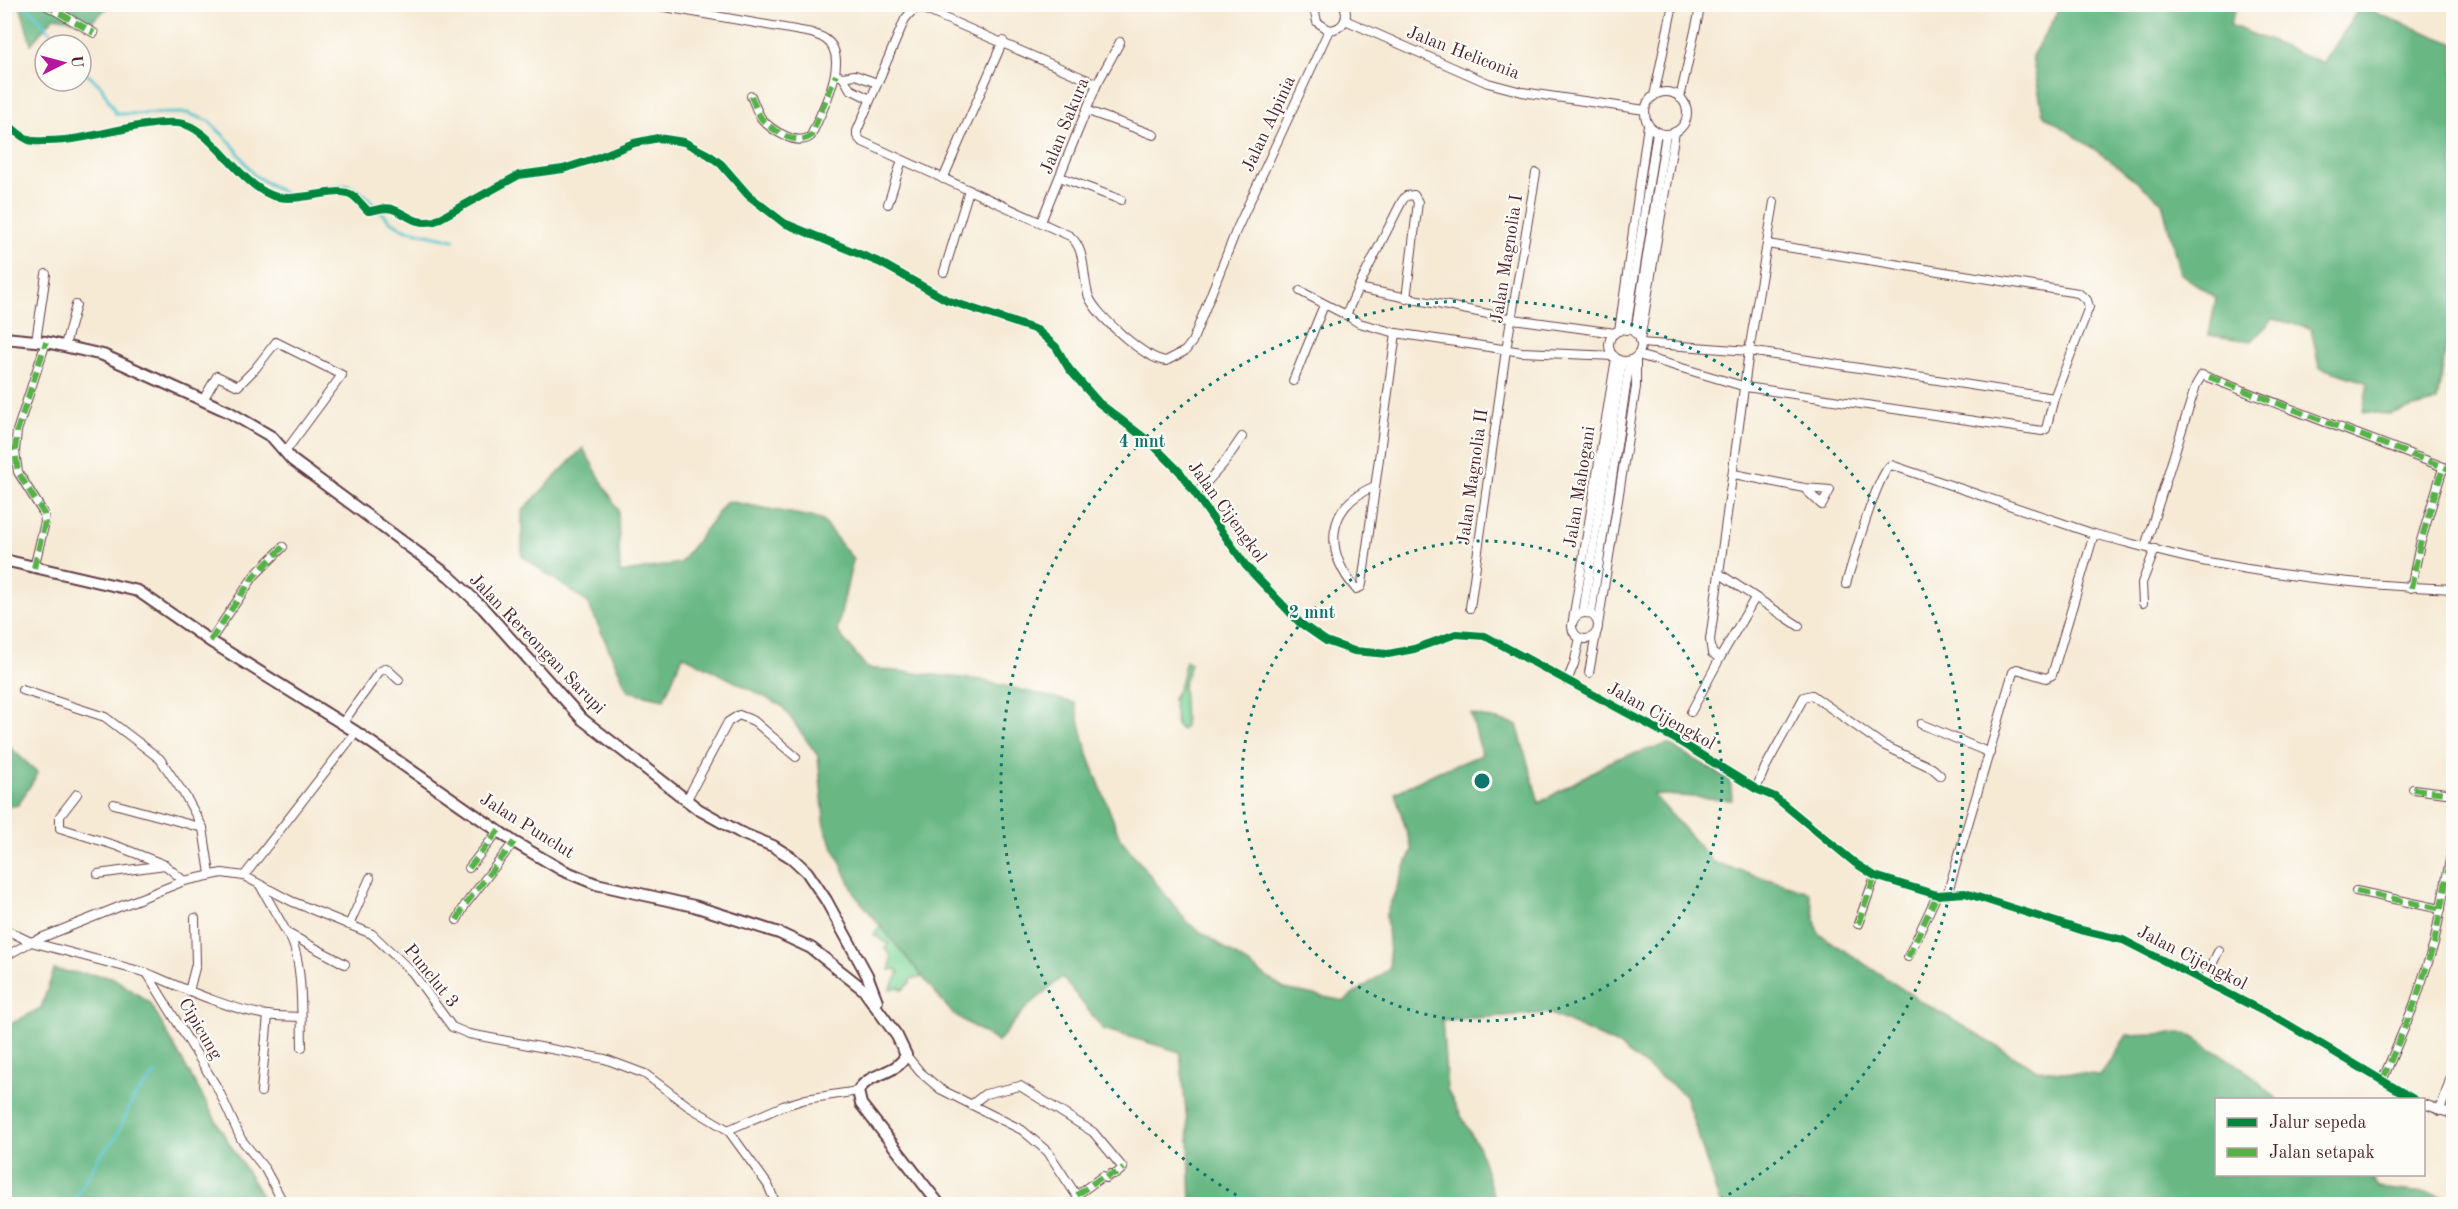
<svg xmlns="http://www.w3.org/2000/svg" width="2458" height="1209" viewBox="0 0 2458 1209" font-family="'Old Standard TT',serif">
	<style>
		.green { fill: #82d89c; stroke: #667c64; stroke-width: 1.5 }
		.forest { fill: #69b884; stroke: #5a6c58; stroke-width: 1.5 }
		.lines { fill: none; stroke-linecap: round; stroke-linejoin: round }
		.stream { stroke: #59c6d0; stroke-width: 3 }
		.street-casing { stroke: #643d44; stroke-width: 10 }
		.secondary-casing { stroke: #643d44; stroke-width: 14 }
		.street { stroke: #fff; stroke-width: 8 }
		.secondary { stroke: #fff; stroke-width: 10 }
		.quiet { stroke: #57b146; stroke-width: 6; stroke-dasharray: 12 6; stroke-linecap: butt }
		.cycleway-casing { stroke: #fdfcf7; stroke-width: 11 }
		.cycleway { stroke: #00873e; stroke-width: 8 }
		.ring { fill: none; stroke: #0f766e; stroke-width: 3; stroke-dasharray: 3 6 }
		.labels { text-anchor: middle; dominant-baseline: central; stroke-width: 4.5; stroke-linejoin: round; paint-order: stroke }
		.street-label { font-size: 18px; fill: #4a1f2b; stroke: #fdfcf7 }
		.centre { fill: #0f766e; stroke: #fdfcf7; stroke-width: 3 }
		.ring-label { font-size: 18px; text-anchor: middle; font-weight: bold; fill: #0f766e; stroke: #fdfcf7; stroke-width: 4.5; stroke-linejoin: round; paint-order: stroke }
	</style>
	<rect width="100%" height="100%" fill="#fdfcf7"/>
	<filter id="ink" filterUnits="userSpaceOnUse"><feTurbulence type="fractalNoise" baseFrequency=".0167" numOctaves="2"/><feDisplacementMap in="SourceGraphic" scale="12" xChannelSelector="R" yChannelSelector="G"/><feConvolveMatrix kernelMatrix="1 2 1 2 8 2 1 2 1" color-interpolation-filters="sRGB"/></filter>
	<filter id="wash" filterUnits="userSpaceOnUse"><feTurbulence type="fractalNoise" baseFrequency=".008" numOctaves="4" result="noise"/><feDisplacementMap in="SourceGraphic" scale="24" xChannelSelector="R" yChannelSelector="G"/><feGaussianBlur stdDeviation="1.35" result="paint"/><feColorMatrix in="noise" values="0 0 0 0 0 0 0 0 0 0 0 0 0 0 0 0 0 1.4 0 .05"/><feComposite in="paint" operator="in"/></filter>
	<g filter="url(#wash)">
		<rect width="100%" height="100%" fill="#f6ead5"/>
		<g class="green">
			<polygon points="1186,661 1191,663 1183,686 1185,726 1182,730 1177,726 1173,698 1179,689"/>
			<polygon points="886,926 923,977 910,979 910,983 902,990 899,987 890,989 899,973 896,969 890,970 891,956 885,948 889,944 874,935 877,929"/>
		</g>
		<g class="forest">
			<polygon points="2059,4 2237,5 2230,25 2324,63 2360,7 2453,43 2454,325 2449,332 2437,401 2389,414 2363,412 2368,383 2319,367 2311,328 2273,319 2252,341 2209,335 2216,298 2180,273 2162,202 2111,161 2043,114 2032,56 2055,18"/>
			<polygon points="20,5 110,5 90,23 54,17 31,44"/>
			<polygon points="583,448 618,510 620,573 680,563 727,501 821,519 853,559 837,631 867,668 981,680 1075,703 1087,752 1120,838 1188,923 1284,989 1344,1001 1390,968 1386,914 1412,850 1395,793 1437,772 1482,755 1471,714 1517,725 1539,803 1615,759 1668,744 1730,780 1732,800 1653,794 1713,862 1809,892 1818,933 1919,1000 2037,1070 2101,1075 2127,1035 2186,1033 2246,1070 2277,1099 2216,1100 2216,1174 2371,1175 2378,1188 2435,1194 2453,1199 2453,1204 1720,1204 1685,1095 1616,1044 1549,1013 1442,1020 1447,1090 1479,1148 1496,1204 1191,1204 1189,1141 1180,1052 1103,1029 1062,977 1023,1011 998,1042 953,1014 856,896 825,829 818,756 782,706 683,655 664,699 628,691 588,603 522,556 522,511"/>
			<polygon points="4,742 38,773 18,805 5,807"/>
			<polygon points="54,970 112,977 150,1003 227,1140 267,1204 5,1204 5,1027 41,1008"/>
		</g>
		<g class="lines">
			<g class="stream">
				<polyline points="20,4 32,11 62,45"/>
				<polyline points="81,69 101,86 116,114 187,113 209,121 232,144 254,175 285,194"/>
				<polyline points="297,194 348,185 365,195 389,220 404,229 454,240"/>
				<polyline points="72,1204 98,1158 116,1138 133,1099 156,1073"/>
			</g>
		</g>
	</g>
	<g filter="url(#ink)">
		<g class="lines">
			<g class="street-casing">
				<g id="street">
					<polyline points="44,4 94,33"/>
					<path d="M648 4 812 33C816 35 821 36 825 39 853 57 820 114 811 136 797 147 771 130 761 118 757 112 754 103 751 96"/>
					<polyline points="912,4 1097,84"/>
					<path d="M1319 4 1315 12 1317 22 1329 30C1344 29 1350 17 1343 4"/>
					<path d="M919 7 911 12 905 19 857 131V136L861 141 1070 236C1087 250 1082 278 1089 297 1097 316 1145 359 1166 361L1185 351 1192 342 1236 231 1329 30"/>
					<polyline points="1345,20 1488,83 1522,92 1645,110"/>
					<polyline points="836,75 843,77 855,75 877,83"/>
					<polyline points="843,77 850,89 870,99"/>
					<circle cx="1666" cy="113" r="21"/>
					<polyline points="1654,96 1673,4"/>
					<polyline points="1680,98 1701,4"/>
					<polyline points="1088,111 1154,135"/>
					<path d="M4 120C12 128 18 135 29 140 34 142 41 141 47 141 92 141 133 121 178 123 210 125 237 182 271 195 297 205 335 185 352 195 358 199 363 206 368 211 375 211 385 206 392 209 410 215 413 225 435 221L519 175 563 169 594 159 634 143 658 138 684 142 709 155 721 164 748 195 784 223 881 263 947 300 1037 330 1056 347 1069 369 1099 403 1151 443 1180 472 1246 566 1300 623 1326 641 1354 651 1388 654 1414 649 1456 634 1485 636 1677 740 1756 789 1775 797 1855 863 1875 876 1937 895 1965 893 2081 930 2123 940 2282 1021 2415 1100"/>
					<polyline points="1060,177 1121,200"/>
					<polyline points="943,179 1003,41"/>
					<polyline points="888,204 902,160"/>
					<polyline points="1041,222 1097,84 1120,42"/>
					<polyline points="944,272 969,190"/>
					<polyline points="1358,288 1513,319 1615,333"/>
					<polyline points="1300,291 1346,315"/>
					<polyline points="1406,299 1418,202 1414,195 1406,196 1402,201 1358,288 1346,315 1359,323 1396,333 1522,352 1614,356"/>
					<circle cx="1625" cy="345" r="16"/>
					<polyline points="1626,330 1657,132"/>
					<polyline points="1619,331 1648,125"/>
					<polyline points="1635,333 1666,134"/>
					<polyline points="1640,340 1675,132"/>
					<polyline points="36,341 46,274"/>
					<polyline points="1641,343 1749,351 2054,398"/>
					<polyline points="65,345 76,305"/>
					<polyline points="1638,355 1746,387 2042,431 2046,429 2054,398 2089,307 2087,300 2078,293 1767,244"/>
					<polyline points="1293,381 1324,305"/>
					<polyline points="203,400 217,376 238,386 255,369 276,342 342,375 285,452"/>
					<polyline points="1734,474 1804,488 1830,490 1822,505 1804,488"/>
					<path d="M1375 486C1325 507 1324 551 1356 589L1361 587 1362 584 1396 333"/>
					<polyline points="1197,493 1224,463 1242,437"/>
					<polyline points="2145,547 2196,385 2202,375 2454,471"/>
					<polyline points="34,568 45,522 44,514 18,472 15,451 17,431 46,342"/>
					<polyline points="1720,574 1799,626"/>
					<path d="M1846 584C1852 564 1877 474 1891 465L2094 534"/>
					<polyline points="2411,588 2420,544 2443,468"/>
					<polyline points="2143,603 2142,583 2155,549"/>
					<polyline points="1470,608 1506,350 1536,173"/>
					<circle cx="1585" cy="626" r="13"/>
					<polyline points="1583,613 1622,361"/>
					<polyline points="1591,614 1630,361"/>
					<polyline points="1573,620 1616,358"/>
					<polyline points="1598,625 1636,387 1636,357"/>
					<polyline points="210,641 254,576 283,547"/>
					<polyline points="1720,658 1755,598"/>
					<polyline points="1589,673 1596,634"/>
					<polyline points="1567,681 1574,664 1580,638"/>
					<polyline points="22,690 105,717 160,759 186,797 203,828 210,874"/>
					<polyline points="1691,712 1720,658 1712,653 1710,640 1749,351 1774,202"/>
					<polyline points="342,724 379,672 386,668 399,680"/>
					<polyline points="1921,724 1990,753"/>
					<polyline points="1756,789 1765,768 1804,697 1812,695 1883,745 1932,768 1940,775"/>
					<polyline points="2413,789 2454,794"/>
					<polyline points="77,794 60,816 60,828 117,846 165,865 184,881"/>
					<polyline points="686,801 728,722 739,715 754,721 796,757"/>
					<polyline points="114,804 203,828"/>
					<polyline points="469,868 499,830"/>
					<polyline points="98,874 165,865"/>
					<polyline points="244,876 356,732"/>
					<polyline points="261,887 287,933 345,964"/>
					<polyline points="2356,891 2441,909"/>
					<path d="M1947 895 2013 672 2017 669 2046 678 2052 675 2094 534C2130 543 2166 554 2202 561 2285 577 2369 586 2454 589"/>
					<polyline points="457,920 465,905 514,842"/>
					<polyline points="1858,924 1875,876"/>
					<polyline points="349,925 370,878"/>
					<polyline points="4,929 31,942 147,973 218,1089 241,1139 265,1169 284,1204"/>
					<path d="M288 934C304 957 301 1018 302 1047"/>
					<polyline points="4,957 31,942 184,881 222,873 244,876 291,901 372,934 412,972 452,1027 469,1034 605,1059 645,1074 688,1106 728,1130 768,1185 776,1204"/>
					<polyline points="1908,957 1937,895"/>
					<path d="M147 973C182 988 231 1010 267 1015 278 1017 290 1016 300 1017"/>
					<polyline points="2204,981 2219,950"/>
					<polyline points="189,991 196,964 195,918"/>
					<polyline points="906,1055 920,1072 940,1089 1022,1130 1048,1152 1082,1204"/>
					<polyline points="2383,1079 2414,1005 2434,944 2454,839"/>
					<polyline points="261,1092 268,1015"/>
					<polyline points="2424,1104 2454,1115"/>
					<polyline points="971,1105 985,1094 1020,1086 1093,1132 1123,1168 1116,1174 1111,1174 1106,1178 1103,1176 1077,1195"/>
					<polyline points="2440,1111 2454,1067"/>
					<polyline points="728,1130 783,1106 806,1099 858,1091"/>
				</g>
			</g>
			<g class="secondary-casing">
				<g id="secondary">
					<polyline points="4,338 46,342 103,355 229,412 272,437 292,460 449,576 483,608 582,719 698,809 741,833 773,846 792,858 807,872 826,900 867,975 877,1001"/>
					<path d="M4 560 138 591 210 641 356 732 514 842 562 870 596 884 694 906 779 933 811 948 863 989 897 1036 906 1055C896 1076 870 1071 858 1091L861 1104 939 1204"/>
				</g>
			</g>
			<use href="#street" class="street"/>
			<use href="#secondary" class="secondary"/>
			<g class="quiet">
				<polyline points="44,4 94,33"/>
				<path d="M751 96C754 103 757 112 761 118 771 130 797 147 811 136L836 75"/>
				<polyline points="2209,377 2454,471"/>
				<polyline points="34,568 45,522 44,514 18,472 15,451 17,431 46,342"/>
				<polyline points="2411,588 2420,544 2443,468"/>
				<polyline points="210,641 254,576 283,547"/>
				<polyline points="2413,789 2454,794"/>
				<polyline points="469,868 499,830"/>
				<polyline points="2356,891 2441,909"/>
				<polyline points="457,920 465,905 514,842"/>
				<polyline points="1858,924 1875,876"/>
				<polyline points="1908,957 1937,895"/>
				<polyline points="2383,1079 2414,1005 2434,944 2454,839"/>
				<polyline points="1077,1195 1103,1176 1106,1178 1111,1174 1116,1174 1123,1168"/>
			</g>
			<g class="cycleway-casing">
				<path id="cycleway" d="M4 120C12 128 18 135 29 140 34 142 41 141 47 141 92 141 133 121 178 123 210 125 237 182 271 195 297 205 335 185 352 195 358 199 363 206 368 211 375 211 385 206 392 209 410 215 413 225 435 221L519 175 563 169 594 159 634 143 658 138 684 142 709 155 721 164 748 195 784 223 881 263 947 300 1037 330 1056 347 1069 369 1099 403 1151 443 1180 472 1246 566 1300 623 1326 641 1354 651 1388 654 1414 649 1456 634 1485 636 1677 740 1756 789 1775 797 1855 863 1875 876 1937 895 1965 893 2081 930 2123 940 2282 1021 2415 1100"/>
			</g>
			<use href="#cycleway" class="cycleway"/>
		</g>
	</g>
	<g class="ring">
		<circle cx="1482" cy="781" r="240"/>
		<path d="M1252 1204A481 481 0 1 1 1712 1204"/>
	</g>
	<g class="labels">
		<g class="street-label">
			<text transform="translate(1463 53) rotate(21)">Jalan Heliconia</text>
			<text transform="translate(1269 124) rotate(-65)">Jalan Alpinia</text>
			<text transform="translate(1065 126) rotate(-68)">Jalan Sakura</text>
			<text transform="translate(1507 259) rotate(-81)">Jalan Magnolia I</text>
			<text transform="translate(1473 477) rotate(-82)">Jalan Magnolia II</text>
			<text transform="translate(1580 487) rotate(-81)">Jalan Mahogani</text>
			<text transform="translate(1227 512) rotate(54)">Jalan Cijengkol</text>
			<text transform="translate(537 644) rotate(46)">Jalan Rereongan Sarupi</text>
			<text transform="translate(1661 716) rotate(29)">Jalan Cijengkol</text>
			<text transform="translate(527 826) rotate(32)">Jalan Punclut</text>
			<text transform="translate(2192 958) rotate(27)">Jalan Cijengkol</text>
			<text transform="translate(431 976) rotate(51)">Punclut 3</text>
			<text transform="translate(200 1029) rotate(59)">Cipicung</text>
		</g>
	</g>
	<circle cx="1482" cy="781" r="9" class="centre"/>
	<g class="ring-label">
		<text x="1142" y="447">4 mnt</text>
		<text x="1312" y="618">2 mnt</text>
	</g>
	<rect width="2458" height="1209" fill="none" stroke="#fdfcf7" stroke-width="24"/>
	<rect x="2215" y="1098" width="210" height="78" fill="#fdfcf7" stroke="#b5a4a5" stroke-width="1.5"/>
	<rect x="2227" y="1118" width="30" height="9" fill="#00873e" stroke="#b5a4a5" stroke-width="1.5"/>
	<text x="2269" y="1128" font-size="18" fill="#4a1f2b">Jalur sepeda</text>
	<rect x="2227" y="1148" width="30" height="9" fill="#57b146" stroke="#b5a4a5" stroke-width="1.5"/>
	<text x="2269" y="1158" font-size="18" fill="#4a1f2b">Jalan setapak</text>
	<g transform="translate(63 63) rotate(84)"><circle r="28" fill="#fdfcf7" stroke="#b5a4a5" stroke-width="1.5"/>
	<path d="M0-4.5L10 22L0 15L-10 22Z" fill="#b5179e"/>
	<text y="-9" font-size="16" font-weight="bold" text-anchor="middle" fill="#4a1f2b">U</text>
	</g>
</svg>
